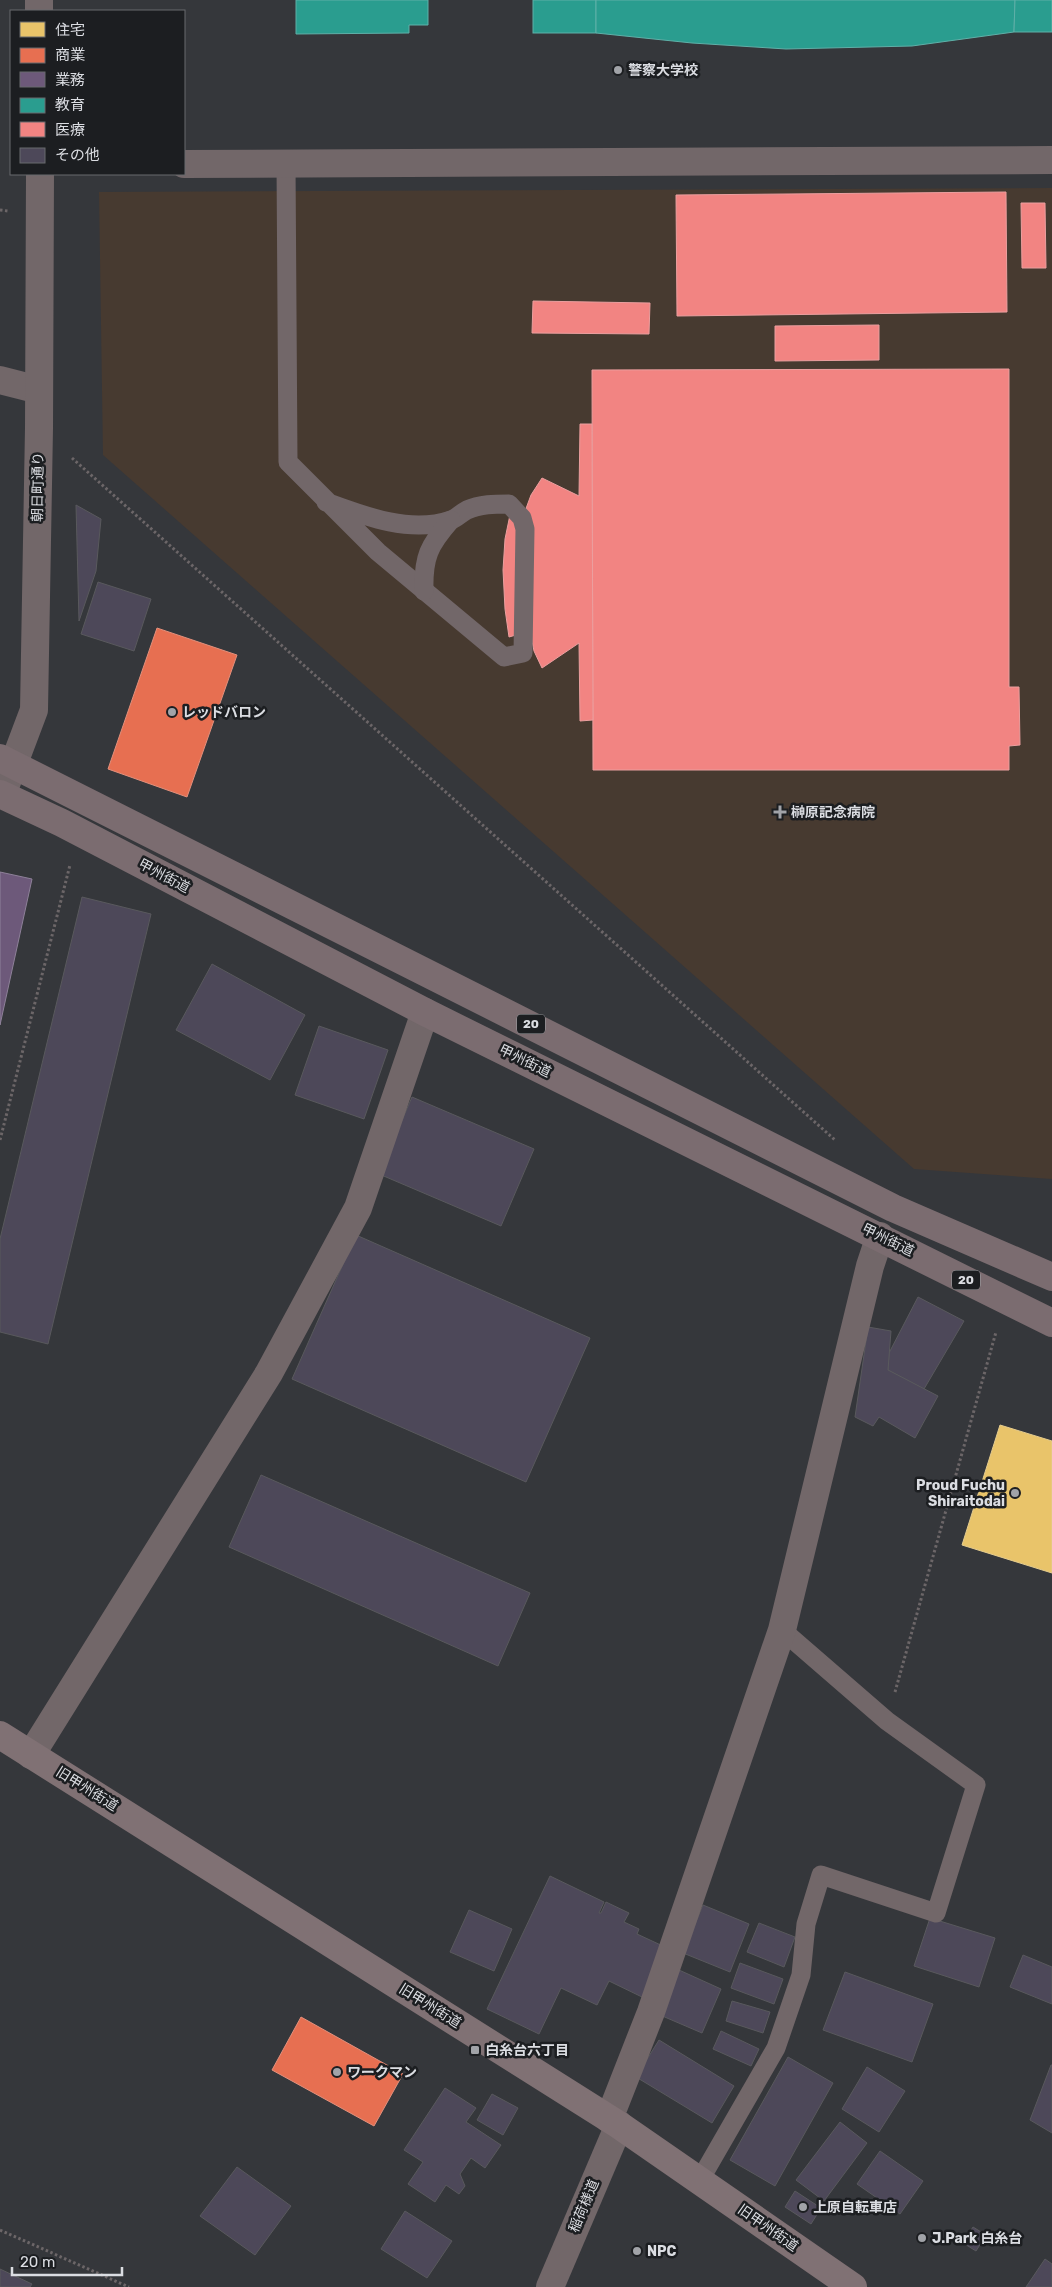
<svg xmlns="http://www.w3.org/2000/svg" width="1052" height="2287" viewBox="0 0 1052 2287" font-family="Rubik,'Noto Sans JP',sans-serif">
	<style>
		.medical { fill: #473a30 }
		.homes { fill: #e9c46a; stroke: #e5cc8e }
		.shops { fill: #e76f51; stroke: #e3907c }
		.offices { fill: #6d597a; stroke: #8e8199 }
		.schools { fill: #2a9d8f; stroke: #5fb0a8 }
		.health { fill: #f28482; stroke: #eb9f9f }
		.building { fill: #4d4859; stroke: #59595d }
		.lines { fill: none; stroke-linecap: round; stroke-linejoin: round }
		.path { stroke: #6c6668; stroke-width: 3; stroke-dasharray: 2.5 2.5; stroke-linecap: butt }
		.service { stroke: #726769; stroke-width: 19 }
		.minor { stroke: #726769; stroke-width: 28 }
		.tertiary { stroke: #726769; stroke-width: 28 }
		.secondary { stroke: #807174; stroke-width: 28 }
		.trunk { stroke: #7b6c70; stroke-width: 28 }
		.poi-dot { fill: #a1a3a8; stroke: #1c1e21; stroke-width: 2 }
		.labels { text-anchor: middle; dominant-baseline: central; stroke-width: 5; stroke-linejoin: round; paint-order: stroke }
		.shield { fill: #1c1e21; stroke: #a2a4a8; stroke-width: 1 }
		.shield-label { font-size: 12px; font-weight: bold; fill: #dbdde2 }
		.poi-label { font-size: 14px; font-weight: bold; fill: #dbdde2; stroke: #1c1e21; text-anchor: start }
		.street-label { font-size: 14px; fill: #dbdde2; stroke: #1c1e21 }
	</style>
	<rect width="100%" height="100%" fill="#35373b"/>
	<polygon class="medical" points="1052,188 1052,1179 914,1169 103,455 99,192"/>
	<polygon class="homes" points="1000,1425 1052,1441 1052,1573 962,1545"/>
	<g class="shops">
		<polygon points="157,628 237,655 187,797 108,769"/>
		<polygon points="301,2017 403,2074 374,2126 272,2070"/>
	</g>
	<polygon class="offices" points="0,872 32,879 0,1025"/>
	<g class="schools">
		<polygon points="296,0 428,0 428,25 409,25 409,33 296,34"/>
		<rect x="533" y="0" width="63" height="33"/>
		<polygon points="596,0 1015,0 1014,32 912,46 786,49 692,43 596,33"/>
		<polygon points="1015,0 1052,0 1052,32 1014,32"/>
	</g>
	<g class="health">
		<polygon points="1006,192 1007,312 677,316 676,195"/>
		<polygon points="1021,203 1045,203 1046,268 1022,268"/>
		<polygon points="533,301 650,303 649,334 532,333"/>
		<polygon points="879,325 879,360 775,361 775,326"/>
		<polygon points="1009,369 1009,687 1019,687 1020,745 1009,746 1009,770 593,770 592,370"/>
		<polygon points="580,424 592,424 593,720 580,721 579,643 542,668 534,651 530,631 509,637 505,609 503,570 505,539 511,510 524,514 531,495 542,478 579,496"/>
	</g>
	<g class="building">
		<polygon points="76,505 101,519 96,571 79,621"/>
		<polygon points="98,582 151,599 134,651 81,634"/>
		<polygon points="82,897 151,914 48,1344 0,1332 0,1239"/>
		<polygon points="212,964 305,1015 270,1080 176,1030"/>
		<polygon points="319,1026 388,1050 364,1119 295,1095"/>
		<polygon points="412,1097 534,1149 501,1226 379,1174"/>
		<polygon points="356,1235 590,1338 526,1482 292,1379"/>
		<polygon points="918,1297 964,1321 924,1389 888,1370 889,1353"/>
		<polygon points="868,1327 891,1331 888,1370 938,1396 915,1438 879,1417 873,1426 855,1417"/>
		<polygon points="261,1475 530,1593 498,1666 229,1547"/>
		<polygon points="550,1876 604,1902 599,1913 601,1913 606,1902 629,1913 624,1922 639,1929 637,1934 665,1947 642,1997 609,1981 597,2005 561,1988 539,2034 487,2009"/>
		<polygon points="703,1905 749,1924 730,1972 683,1953"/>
		<polygon points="469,1910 512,1929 494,1971 450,1952"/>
		<polygon points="930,1918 995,1938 979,1987 914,1966"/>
		<polygon points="759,1923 795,1937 784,1967 747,1952"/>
		<polygon points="1023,1955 1052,1967 1052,2004 1010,1987"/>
		<polygon points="740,1963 783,1979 774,2004 731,1988"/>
		<polygon points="679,1970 721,1989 702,2033 660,2015"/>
		<polygon points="845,1972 933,2004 912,2062 823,2030"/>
		<polygon points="732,2001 770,2012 763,2033 726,2021"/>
		<polygon points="721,2031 759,2049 751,2066 713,2049"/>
		<polygon points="659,2040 734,2086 712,2123 636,2077"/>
		<polygon points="788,2057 833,2083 775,2186 730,2160"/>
		<polygon points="1051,2065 1052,2065 1052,2133 1030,2120"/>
		<polygon points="867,2067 905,2091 879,2132 842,2109"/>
		<polygon points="445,2088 476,2108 466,2122 501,2145 485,2168 471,2158 460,2174 465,2186 459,2194 446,2185 435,2202 408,2184 423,2162 404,2150"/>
		<polygon points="492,2094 518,2108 503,2135 477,2120"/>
		<polygon points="840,2122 867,2143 824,2201 796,2180"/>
		<polygon points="880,2151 923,2181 900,2214 857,2184"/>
		<polygon points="237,2167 291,2206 255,2255 200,2216"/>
		<polygon points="795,2191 821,2208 811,2224 785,2207"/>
		<polygon points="405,2211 452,2241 427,2278 381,2249"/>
		<polygon points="973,2227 986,2235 976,2251 963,2243"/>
		<polygon points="1045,2259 1052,2264 1052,2287 1026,2287"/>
		<polygon points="0,2269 32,2284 30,2287 0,2287"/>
	</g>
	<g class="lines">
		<g class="path">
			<polyline points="0,210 8,211"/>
			<polyline points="72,458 835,1140"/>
			<polyline points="0,1140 70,865"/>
			<polyline points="895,1692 996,1332"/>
			<polyline points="0,2230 129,2287"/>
		</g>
		<g class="service">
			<path d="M286 163 288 462 378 552 504 657 523 653 525 529 522 518 509 504C495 504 480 504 467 510 461 513 457 518 451 520 410 534 364 516 326 502"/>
			<path d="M424 591C423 557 429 545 451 520"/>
			<polyline points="700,2180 776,2048 801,1975 806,1924 821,1875 936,1913 976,1785 887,1721 782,1630"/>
		</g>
		<g class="minor">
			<polyline points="0,380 39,390"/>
			<polyline points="31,1755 269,1373 358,1208 425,1012"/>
			<polyline points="609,2119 651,2012 782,1630 870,1266 880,1236"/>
			<polyline points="550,2287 619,2125"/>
		</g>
		<g class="tertiary">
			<polyline points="39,0 39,11"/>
			<polyline points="184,164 1052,160"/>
			<polyline points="2,795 34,710 39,428 40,174"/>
		</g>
		<polyline class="secondary" points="0,1735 619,2125 853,2287"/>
		<g class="trunk">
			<polyline points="0,758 893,1208 1052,1277"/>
			<polyline points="0,794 62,823 425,1012 1052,1323"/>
		</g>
	</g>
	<g class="poi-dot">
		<circle cx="618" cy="70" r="5"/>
		<circle cx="172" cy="712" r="5"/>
		<path d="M777.5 804.5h5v5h5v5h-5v5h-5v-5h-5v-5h5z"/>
		<circle cx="1015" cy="1493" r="5"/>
		<rect x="470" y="2045" width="10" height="10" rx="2.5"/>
		<circle cx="337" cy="2072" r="5"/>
		<circle cx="803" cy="2207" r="5"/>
		<circle cx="922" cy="2238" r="5"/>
		<circle cx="637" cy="2251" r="5"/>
	</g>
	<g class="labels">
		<g class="shield">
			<rect x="517" y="1014.5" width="28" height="19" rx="4"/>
			<rect x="952" y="1270.5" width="28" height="19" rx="4"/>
		</g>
		<g class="shield-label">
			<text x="531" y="1024">20</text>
			<text x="966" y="1280">20</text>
		</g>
		<g class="poi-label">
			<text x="628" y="70">警察大学校</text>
			<text x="182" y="712">レッドバロン</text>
			<text x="791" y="812">榊原記念病院</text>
			<text x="1005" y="1485" text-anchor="end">Proud Fuchu<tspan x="1005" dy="16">Shiraitodai</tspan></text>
			<text x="485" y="2050">白糸台六丁目</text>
			<text x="347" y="2072">ワークマン</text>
			<text x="813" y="2207">上原自転車店</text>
			<text x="932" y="2238">J.Park 白糸台</text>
			<text x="647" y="2251">NPC</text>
		</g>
		<g class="street-label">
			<text transform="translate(38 487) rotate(-89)">朝日町通り</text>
			<text transform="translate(164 876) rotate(28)">甲州街道</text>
			<text transform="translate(525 1061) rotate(26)">甲州街道</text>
			<text transform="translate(888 1240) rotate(26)">甲州街道</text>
			<text transform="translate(87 1789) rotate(32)">旧甲州街道</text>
			<text transform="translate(430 2006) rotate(32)">旧甲州街道</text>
			<text transform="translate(584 2206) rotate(-67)">稲荷様道</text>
			<text transform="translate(768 2228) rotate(35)">旧甲州街道</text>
		</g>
	</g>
	<rect x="10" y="10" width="175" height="165" fill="#1c1e21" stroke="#686a6e"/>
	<rect x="20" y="22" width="25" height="15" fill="#e9c46a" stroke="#686a6e"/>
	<text x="55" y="35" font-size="15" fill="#dbdde2">住宅</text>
	<rect x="20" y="48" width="25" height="15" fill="#e76f51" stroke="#686a6e"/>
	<text x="55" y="60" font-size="15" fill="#dbdde2">商業</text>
	<rect x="20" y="72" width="25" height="15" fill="#6d597a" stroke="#686a6e"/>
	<text x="55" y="85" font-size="15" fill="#dbdde2">業務</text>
	<rect x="20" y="98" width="25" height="15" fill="#2a9d8f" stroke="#686a6e"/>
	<text x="55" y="110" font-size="15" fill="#dbdde2">教育</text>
	<rect x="20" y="122" width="25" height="15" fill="#f28482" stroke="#686a6e"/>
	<text x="55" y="135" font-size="15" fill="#dbdde2">医療</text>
	<rect x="20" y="148" width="25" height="15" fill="#4d4859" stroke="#686a6e"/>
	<text x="55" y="160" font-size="15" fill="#dbdde2">その他</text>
	<path d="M12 2267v8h110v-8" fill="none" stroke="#dbdde2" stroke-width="2.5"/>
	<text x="20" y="2267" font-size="15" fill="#dbdde2" stroke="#1c1e21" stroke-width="4" paint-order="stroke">20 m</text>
</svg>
